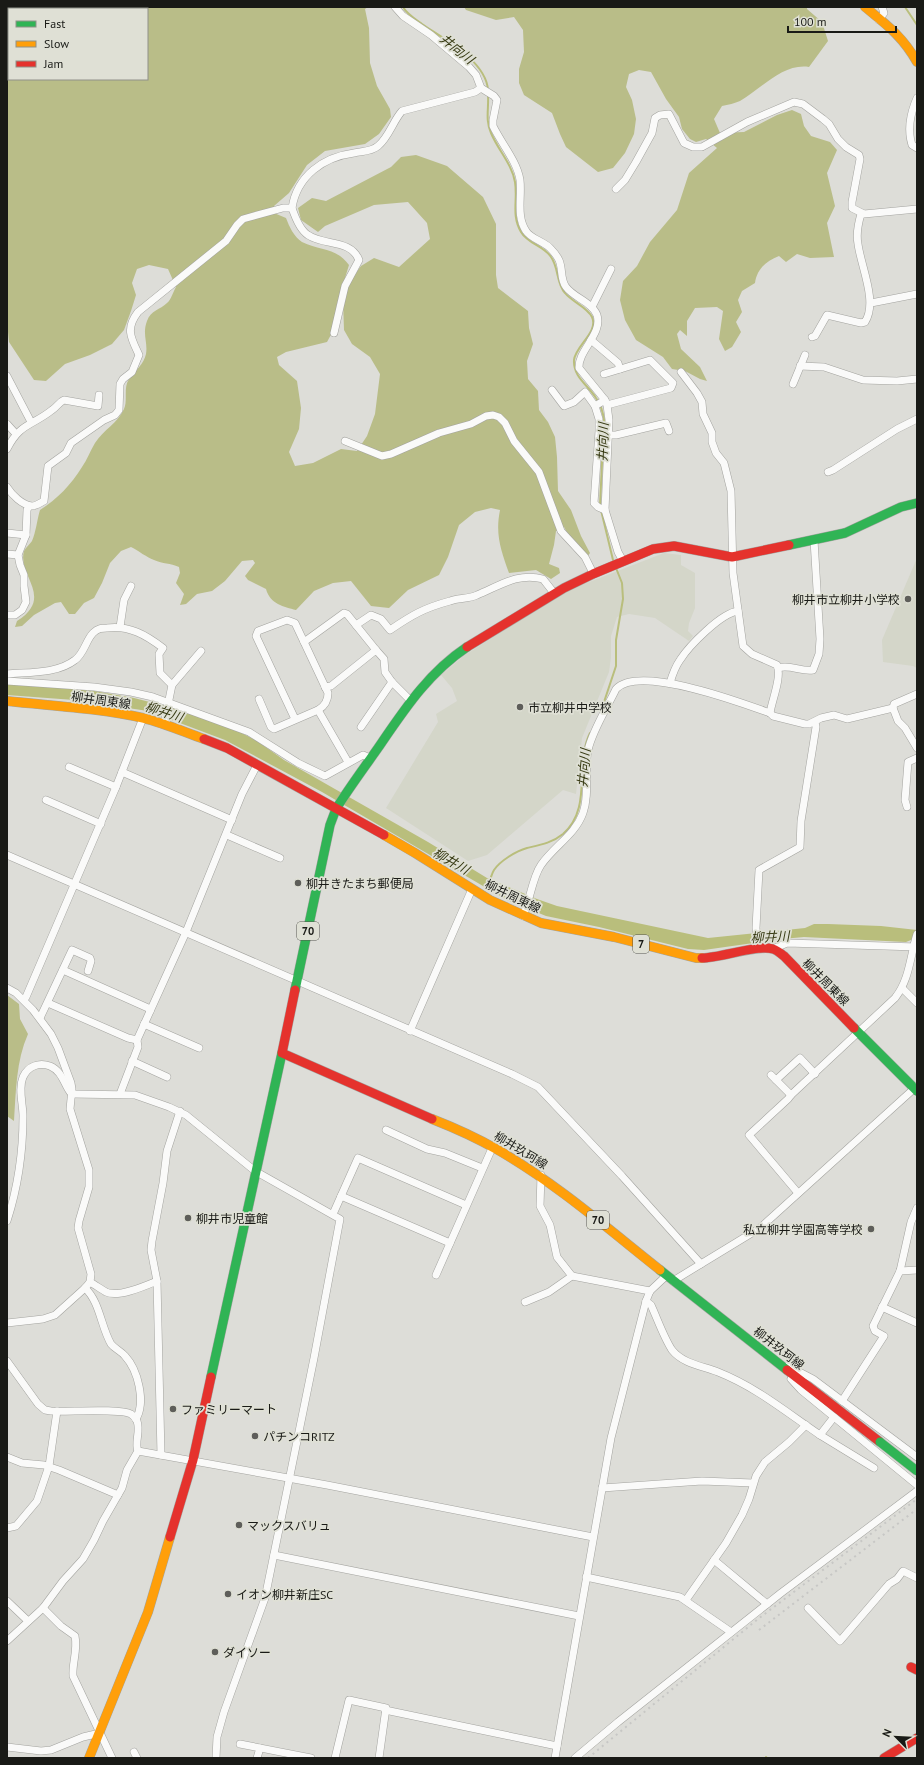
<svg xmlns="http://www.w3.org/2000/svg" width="924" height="1765" viewBox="0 0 924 1765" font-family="'PT Sans','Noto Sans JP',sans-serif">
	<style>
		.built { fill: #d4d6c9 }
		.forest { fill: #b9bd88; fill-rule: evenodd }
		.water { fill: #b9be7c }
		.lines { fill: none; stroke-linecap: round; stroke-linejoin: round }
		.stream { stroke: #b9be7c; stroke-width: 2 }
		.street-casing { stroke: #a3a39f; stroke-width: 8 }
		.fast-casing { stroke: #a3a39f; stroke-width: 10 }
		.slow-casing { stroke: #a3a39f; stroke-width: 10 }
		.jam-casing { stroke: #a3a39f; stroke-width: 10 }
		.street { stroke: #fafaf9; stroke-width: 7 }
		.fast { stroke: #30b455; stroke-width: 9 }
		.slow { stroke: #ff9f0a; stroke-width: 9 }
		.jam { stroke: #e5322d; stroke-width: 9 }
		.rail { stroke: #c7c7c5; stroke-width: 2; stroke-dasharray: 2 4; stroke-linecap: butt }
		.fast-bridge-casing { stroke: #b8b8b5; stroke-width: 10; stroke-linecap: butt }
		.fast-bridge { stroke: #30b455; stroke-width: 9 }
		.poi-dot { fill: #5e5e5a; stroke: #dfe0d5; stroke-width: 1.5 }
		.labels { text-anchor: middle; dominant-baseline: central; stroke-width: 3.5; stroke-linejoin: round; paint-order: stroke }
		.shield { fill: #dfe0d5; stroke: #54554f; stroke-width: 1 }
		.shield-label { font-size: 11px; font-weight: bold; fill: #191a16 }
		.poi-label { font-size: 12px; fill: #191a16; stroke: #dfe0d5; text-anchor: start }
		.street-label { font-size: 12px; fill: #191a16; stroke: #dfe0d5 }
		.water-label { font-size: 13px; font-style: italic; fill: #373a13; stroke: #dfe0d5 }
	</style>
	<rect width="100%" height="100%" fill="#ddddd8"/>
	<g class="built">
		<polygon points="664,553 681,555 681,565 695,573 695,608 689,623 688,631 693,636 689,641 655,618 629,614 617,617 611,636 611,657 609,672 582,738 576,794 563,790 487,855 468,861 386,808 438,722 436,714 457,701 452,688 441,675 465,655 566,591"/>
		<polygon points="917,558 917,668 913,666 883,662 882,640"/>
	</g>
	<g class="forest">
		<path d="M7 7H368L365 9 369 28 370 63 377 86 390 109 391 117 379 134 365 144 325 151 307 165 289 193 274 206V213L286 218C289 226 294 237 302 242 320 251 336 247 349 265L337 304 333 331 327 342 286 352 277 357 279 365 297 381 301 408 299 429 289 452 295 466 313 463 341 449 357 451 367 436 375 414 380 374 370 357 352 344 344 330 343 301 347 285 361 266 374 258 399 267 430 239 427 223 408 202 374 205 325 226 318 232 301 220 298 208 312 198 326 201 391 167 401 157 416 155 447 166 483 197 496 224V275L498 288 528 311 529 328 533 344 527 361 528 379 538 391 539 410 548 422 555 437 557 457 558 491 571 510 581 536 590 553 587 557 570 538 564 527 556 531 554 545 549 564 559 568 560 573 551 579 536 570 509 573C501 550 495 535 500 510L491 508 475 512 459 525 448 557 439 575 408 590 389 608 371 606 351 581 333 583 314 591 296 610C284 607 270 604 266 589L248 580 245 576 255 563 253 560 242 561 225 581 212 591 197 594 186 604 180 605 184 594 176 583 180 573 179 567C170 563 163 564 154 560 146 557 139 551 131 547L121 551 110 563 102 583 94 598 84 603 75 614H69L61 602 55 603 34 615 22 626 15 627 17 621C55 597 17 576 24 551 26 547 30 544 32 541 36 532 37 520 40 510 57 499 71 485 82 467 87 460 90 451 95 443 104 429 117 424 124 409 128 400 123 388 129 379 135 371 144 364 146 354 148 342 142 334 147 321 151 310 160 310 167 303 171 300 173 292 176 287L168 269 149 265 137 269 132 283 136 295 131 311 124 330 112 344 90 355 65 364 46 381 34 380 9 342 7 322ZM9 9H147V79H9Z"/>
		<path d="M464 7H807V9L822 22 828 41 809 67C783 63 761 89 740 101 735 103 728 105 722 106L714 119 720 133 744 132 777 115 792 110 801 114 804 126 811 136 830 142 837 150 827 173 835 206 827 223 834 257 810 258 797 254 786 262 779 256C766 261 757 269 755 283L742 291 738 300 742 312 736 322 741 332 732 347 725 351 719 339 723 311 717 307 695 308 687 321V336L680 330 677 334 681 349 700 367 707 381 700 379 685 371 672 369 663 357 636 340 625 320 620 300 623 281 637 266 650 242 677 210 689 173 717 148 706 139 696 142 690 139 682 129 679 117 666 99 651 72 639 70 629 74 626 87 632 100 636 119 634 134 625 153 613 168 598 172 566 147 560 134 552 113 524 95 519 83V69L524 52 523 30 514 17 496 20 466 10Z"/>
		<path d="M7 995 19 1004 20 1019 28 1034C16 1061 16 1091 14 1121L7 1116Z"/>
	</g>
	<polygon class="water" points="7,683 94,691 134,698 173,708 238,731 257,741 284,760 428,842 487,878 537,899 557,906 708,938 805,928 814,924 828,924 881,926 917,930 917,942 911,940 906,942 804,937 782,939 704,950 688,949 599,927 546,916 507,900 322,792 225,740 148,711 74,700 7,695"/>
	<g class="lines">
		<g class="stream">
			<path d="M403 7C407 14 415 19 422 24 444 39 486 61 488 90"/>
			<polyline points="905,7 917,25"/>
			<path d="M488 95C489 108 485 120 491 133 498 150 512 164 515 182 518 200 511 215 521 232 528 244 544 246 551 257 559 268 556 283 565 293 572 302 587 307 592 317 599 332 575 346 574 360 573 377 588 385 596 398 601 405 603 412 604 420L600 506"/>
			<polyline points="601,510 613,560"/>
			<polyline points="601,711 616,666 616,640 623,599 622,583 616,568"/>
			<path d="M489 882C491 878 492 873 494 870 500 861 516 851 527 848 540 845 552 843 563 834 593 808 574 765 590 733"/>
			<polyline points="766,1757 767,1758"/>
		</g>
		<g class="street-casing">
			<g id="street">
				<path d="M395 7 403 16 431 35 469 67 476 75 481 88 494 96 497 100 493 120V126C501 143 517 161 520 180 522 197 516 216 526 231 531 239 543 241 550 248 553 251 557 256 559 260 563 269 560 279 566 287 574 298 592 302 597 315 603 334 578 350 579 368L605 400 607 405 609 420 605 510 618 552 623 561"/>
				<polyline points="879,20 884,13 882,7"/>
				<path d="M917 98C910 114 907 129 912 145L917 148"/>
				<polyline points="616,189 625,180 636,162 652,133 655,118 660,115 669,114 684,143 693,147 702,147 747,122 794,102 803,104 823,119 829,124 838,139 846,147 859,155 860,159 852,202 852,208 864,214 917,209"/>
				<polyline points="871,303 917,294"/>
				<polyline points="592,307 611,269"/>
				<path d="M334 333 345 286 359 260C351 239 324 246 308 235 300 230 295 217 292 208 297 176 323 157 354 153 362 151 371 152 378 146 389 137 393 121 402 111L475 92 481 88"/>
				<path d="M812 337 815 336 827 315 861 323 865 322C878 302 861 267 858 244 856 234 858 224 861 214"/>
				<polyline points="591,340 618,363 620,369"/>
				<polyline points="800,366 824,367 863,380 897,381 917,379"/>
				<path d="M681 372 697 393 702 402 703 414 712 433V442L716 453 724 463 731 491 733 573 743 646 752 654 777 665C782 677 772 700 770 713"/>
				<polyline points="604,374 650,360 673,383 671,388 607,405"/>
				<polyline points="7,376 31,422"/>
				<polyline points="793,384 805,355"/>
				<polyline points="552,390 564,406 574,402 585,392 595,406 605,400"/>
				<polyline points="595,406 599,419 599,431 594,503 598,507 605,510"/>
				<polyline points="7,424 16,434"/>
				<polyline points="608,435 616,435 666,423 669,431"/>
				<polyline points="345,441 382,456 391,454 439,433 471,424 486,416 493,415 499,417 505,423 514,441 539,472 561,531 585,557 593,573"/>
				<path d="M7 449C20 423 32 426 52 410 57 407 59 402 64 400L98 406 99 395"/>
				<polyline points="828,472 833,470 897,429 917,419"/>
				<path d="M7 487C12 495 22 505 32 506 36 506 40 503 44 501L48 466 66 453 71 443 104 420 115 415 119 410 120 384 123 379 132 372 139 355C131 338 125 329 138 312L226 241 237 225 243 219 283 208H292"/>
				<polyline points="7,533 26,535"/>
				<polyline points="7,554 18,555"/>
				<polyline points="7,615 15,615 22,610 26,602 24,586 24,575 20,565 18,555 26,535 27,510 29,506"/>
				<path d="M356 625 371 615 381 619 390 630C412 615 424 608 450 601 458 598 469 599 477 595 499 586 518 572 543 579L554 593"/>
				<polyline points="120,627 124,600 131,586"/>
				<path d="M304 642 328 693C328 701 325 706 318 710"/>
				<path d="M778 668C790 664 801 672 813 670L819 654 820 639 814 540"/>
				<path d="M7 674C29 672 57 674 75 660 84 654 86 640 93 633 98 628 102 628 107 628 129 625 146 635 163 648L159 654 160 673 172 685"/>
				<polyline points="7,681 94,687 131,692 153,697 249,732 298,763 325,776 363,755 370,758"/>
				<path d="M670 683C672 676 675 667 680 660 689 646 721 613 738 611"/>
				<polyline points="325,687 331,686 376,650 384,659 385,672 392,682 411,701"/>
				<polyline points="917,694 894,704 893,708 898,721 905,728 917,748"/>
				<polyline points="259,699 271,727 274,729 318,710 348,762"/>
				<polyline points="295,719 256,636 258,631 287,620 295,623 304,642 344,613 347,614 376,650"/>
				<polyline points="164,724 172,685 201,651"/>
				<polyline points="361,727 392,682"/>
				<polyline points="69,767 116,787"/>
				<polyline points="122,772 232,820"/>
				<polyline points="46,800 101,824"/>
				<polyline points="907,807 905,800 908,762 917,758"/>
				<polyline points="227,835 280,858"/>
				<polyline points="7,855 512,1074 538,1087 622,1176 701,1264"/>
				<path d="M523 916C530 901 532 878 541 865 554 846 575 835 583 813 590 793 584 771 588 750 593 729 607 708 616 689 639 664 742 703 770 713L773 716 805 724H809L821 718 834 715 847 719 893 708"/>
				<polyline points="758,949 756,928 759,870 800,847 801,821 816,727 815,722"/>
				<polyline points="773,949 787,943 917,947"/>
				<polyline points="63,970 148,1008 150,1011"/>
				<polyline points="7,988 16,993 33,1010 51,1034 58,1048 71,1083 72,1089 70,1109 89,1170 89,1187 79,1221 78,1228 91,1274 90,1282 85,1288 55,1315 43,1319 7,1323"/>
				<polyline points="903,989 917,1003"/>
				<polyline points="24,1000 26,997 116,787 143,718"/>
				<polyline points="48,1003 128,1038 137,1040"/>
				<polyline points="40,1018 72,950 90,958 91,961 88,971"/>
				<polyline points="144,1024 199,1048"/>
				<polyline points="410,1031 472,889"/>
				<polyline points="132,1061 167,1077"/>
				<path d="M771 1075 791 1095 895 998C910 979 910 956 917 934"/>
				<polyline points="776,1080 800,1058 815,1074"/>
				<polyline points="72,1094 135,1095 169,1107 186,1115 255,1171 340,1219 314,1358 265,1598 224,1712 217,1737 216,1758"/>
				<polyline points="120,1094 138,1047 137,1040 186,932 242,794 257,765"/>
				<polyline points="791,1095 788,1099 749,1135 798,1193"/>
				<polyline points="386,1130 427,1149 445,1153 482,1168"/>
				<polyline points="541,1175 540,1206 550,1225 557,1257 572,1276 650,1291"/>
				<polyline points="341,1196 450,1243"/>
				<polyline points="333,1214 358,1158 466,1205"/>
				<path d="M7 1221C18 1187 23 1152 23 1116 23 1104 18 1089 23 1077 28 1066 39 1062 50 1066 62 1071 64 1084 70 1092"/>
				<polyline points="900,1271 917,1270"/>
				<polyline points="436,1275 493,1146"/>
				<polyline points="673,1281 760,1228 917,1086"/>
				<path d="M90 1282C95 1285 101 1289 106 1292 118 1298 145 1286 157 1281"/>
				<path d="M85 1288C100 1302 101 1327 111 1344 115 1349 121 1351 125 1356 138 1370 146 1402 136 1419"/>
				<path d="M646 1301 651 1305C657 1318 664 1338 672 1350 683 1364 703 1366 718 1372 756 1387 786 1412 820 1435L834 1417"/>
				<polyline points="525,1302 549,1292 572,1276"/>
				<polyline points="882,1307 917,1323"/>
				<path d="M7 1361 38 1404 45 1410 51 1411C67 1412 120 1408 131 1414 134 1416 136 1419 137 1421 141 1432 134 1442 138 1451"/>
				<polyline points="788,1366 813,1379 917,1457"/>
				<polyline points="791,1379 801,1390 917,1485"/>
				<polyline points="842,1401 884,1336 875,1331 873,1326 900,1271 911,1222 917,1208"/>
				<polyline points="820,1435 874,1468"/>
				<polyline points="161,1455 157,1281 151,1250 152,1241 163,1183 167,1151 180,1111"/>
				<polyline points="7,1457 22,1463 44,1465 59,1470 118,1495"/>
				<polyline points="602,1488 702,1481 753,1483"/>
				<polyline points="7,1528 16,1526 37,1501 49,1466 57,1411"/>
				<polyline points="274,1555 579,1616"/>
				<polyline points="714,1560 767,1604"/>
				<polyline points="586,1577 680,1597 731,1632"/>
				<polyline points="686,1600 726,1543 742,1515 749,1499 756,1476 765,1462 789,1442 806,1425"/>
				<polyline points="7,1601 28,1621"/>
				<path d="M43 1608 61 1626 75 1636C78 1650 72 1663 73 1676L112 1758"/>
				<polyline points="808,1608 840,1641 889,1584 897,1579 903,1571 917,1578"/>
				<polyline points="7,1641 43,1608 63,1581 83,1559 94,1540 103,1521 122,1488 127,1470 138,1451 327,1485 593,1537"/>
				<polyline points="385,1710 557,1746"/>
				<polyline points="240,1744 311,1758"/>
				<polyline points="7,1747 41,1751 51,1750 83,1737 100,1733"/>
				<polyline points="134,1752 137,1758"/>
				<polyline points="257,1758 260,1748"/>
				<polyline points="335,1758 349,1700 386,1708 379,1758"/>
				<polyline points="555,1758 611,1438 646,1301 650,1291 666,1276"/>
				<polyline points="575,1758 618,1722 781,1593 917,1491"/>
			</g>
		</g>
		<g class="fast-casing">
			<g id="fast">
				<polyline points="789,545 845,533 901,507 917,503"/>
				<path d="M336 809C349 788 364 768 378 748 404 710 428 673 467 647"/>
				<polyline points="295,990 330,825 336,809"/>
				<polyline points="854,1028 917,1091"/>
				<polyline points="660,1270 787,1370"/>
				<polyline points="211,1377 282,1053"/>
			</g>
		</g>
		<g class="slow-casing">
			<g id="slow">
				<path d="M865 7C887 25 903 37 917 62"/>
				<path d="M7 701C52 706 99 708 143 718 164 723 184 732 204 739"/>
				<polyline points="384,835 415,853 490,900 541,923 614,937 696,958 702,958"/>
				<path d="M432 1119C455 1128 477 1138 498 1150 557 1184 607 1228 660 1270"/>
				<polyline points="89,1758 148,1612 170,1537"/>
			</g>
		</g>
		<g class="jam-casing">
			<g id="jam">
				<polyline points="467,647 564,588 593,574 653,549 674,546 732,557 789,545"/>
				<polyline points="204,739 227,748 384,835"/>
				<path d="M702 958C721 958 758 944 773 949 777 950 781 954 784 956L854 1028"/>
				<polyline points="295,990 282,1053 432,1119"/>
				<polyline points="787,1370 880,1442"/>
				<polyline points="170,1537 193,1460 211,1377"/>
				<polyline points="911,1667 917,1670"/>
				<polyline points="884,1758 917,1738"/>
			</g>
		</g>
		<use href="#street" class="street"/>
		<use href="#fast" class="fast"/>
		<use href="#slow" class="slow"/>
		<use href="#jam" class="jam"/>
		<g class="rail">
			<polyline points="759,1630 917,1509"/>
			<polyline points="588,1758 758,1619 917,1499"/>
		</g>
		<g class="fast-bridge-casing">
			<polyline id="fast-bridge" points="880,1442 917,1471"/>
		</g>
		<use href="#fast-bridge" class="fast-bridge"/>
	</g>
	<g class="poi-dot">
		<circle cx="908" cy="599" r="4"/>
		<circle cx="520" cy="707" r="4"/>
		<circle cx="298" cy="883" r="4"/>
		<circle cx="188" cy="1218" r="4"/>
		<circle cx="871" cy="1229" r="4"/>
		<circle cx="173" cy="1409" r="4"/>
		<circle cx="255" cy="1436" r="4"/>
		<circle cx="239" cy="1525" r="4"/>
		<circle cx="228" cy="1594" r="4"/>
		<circle cx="215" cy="1652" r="4"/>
	</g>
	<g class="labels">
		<g class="shield">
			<rect x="297" y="922" width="22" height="18" rx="3"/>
			<rect x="633" y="935" width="16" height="18" rx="3"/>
			<rect x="587" y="1211" width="22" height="18" rx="3"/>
		</g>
		<g class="shield-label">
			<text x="308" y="931">70</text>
			<text x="641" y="944">7</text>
			<text x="598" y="1220">70</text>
		</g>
		<g class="poi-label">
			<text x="900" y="599" text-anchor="end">柳井市立柳井小学校</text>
			<text x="528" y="707">市立柳井中学校</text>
			<text x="306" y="883">柳井きたまち郵便局</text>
			<text x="196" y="1218">柳井市児童館</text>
			<text x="863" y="1229" text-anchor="end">私立柳井学園高等学校</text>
			<text x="181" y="1409">ファミリーマート</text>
			<text x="263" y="1436">パチンコRITZ</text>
			<text x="247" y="1525">マックスバリュ</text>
			<text x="236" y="1594">イオン柳井新庄SC</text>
			<text x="223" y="1652">ダイソー</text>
		</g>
		<g class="street-label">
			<text transform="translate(101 700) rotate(8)">柳井周東線</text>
			<text transform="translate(513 896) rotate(26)">柳井周東線</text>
			<text transform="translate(826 982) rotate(45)">柳井周東線</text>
			<text transform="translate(521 1150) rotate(31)">柳井玖珂線</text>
			<text transform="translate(779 1348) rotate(38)">柳井玖珂線</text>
		</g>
		<g class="water-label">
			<text transform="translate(457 49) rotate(39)">井向川</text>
			<text transform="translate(603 442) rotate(-88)">井向川</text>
			<text transform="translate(164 712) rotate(18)">柳井川</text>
			<text transform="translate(584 768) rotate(-85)">井向川</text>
			<text transform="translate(451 861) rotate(30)">柳井川</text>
			<text transform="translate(770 937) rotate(-3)">柳井川</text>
		</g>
	</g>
	<rect width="924" height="1765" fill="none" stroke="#191a16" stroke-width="16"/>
	<rect x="8" y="8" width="140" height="72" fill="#dfe0d5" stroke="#909189"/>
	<rect x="16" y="21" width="20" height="6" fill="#30b455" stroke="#909189"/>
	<text x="44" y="28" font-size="12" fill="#191a16">Fast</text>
	<rect x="16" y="41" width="20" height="6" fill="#ff9f0a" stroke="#909189"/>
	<text x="44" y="48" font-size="12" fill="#191a16">Slow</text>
	<rect x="16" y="61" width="20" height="6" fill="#e5322d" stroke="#909189"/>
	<text x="44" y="68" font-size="12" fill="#191a16">Jam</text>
	<g transform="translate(896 1737) rotate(294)" stroke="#dfe0d5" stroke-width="3" paint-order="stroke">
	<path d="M0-3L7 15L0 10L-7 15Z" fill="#191a16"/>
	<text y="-6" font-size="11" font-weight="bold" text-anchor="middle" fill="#191a16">N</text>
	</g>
	<path d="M788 26v6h108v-6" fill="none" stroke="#191a16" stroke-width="2"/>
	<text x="794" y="26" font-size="12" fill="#191a16" stroke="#dfe0d5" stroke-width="3" paint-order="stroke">100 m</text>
</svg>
